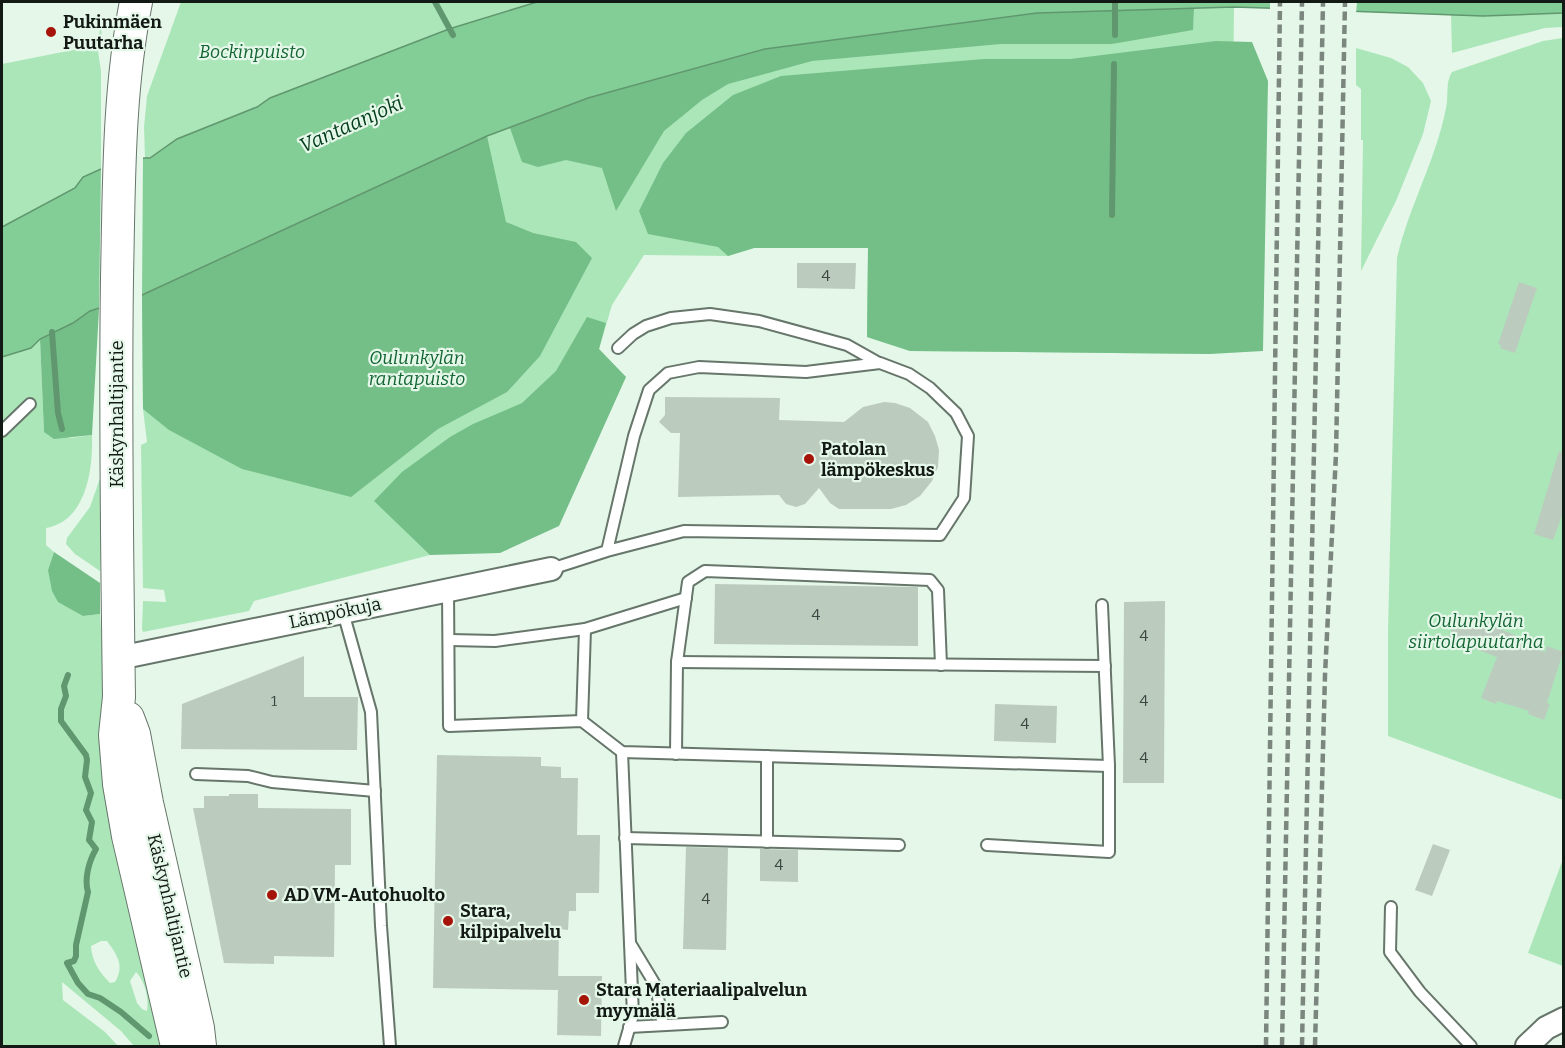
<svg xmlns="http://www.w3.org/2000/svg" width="1565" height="1048" viewBox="0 0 1565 1048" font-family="Bitter,serif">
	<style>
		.green { fill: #abe6b9; fill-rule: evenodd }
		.forest { fill: #74be88 }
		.water { fill: #83cd96; stroke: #61976f; stroke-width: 1.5 }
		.pier { fill: #e5f7e9 }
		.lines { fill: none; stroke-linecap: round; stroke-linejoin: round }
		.stream { stroke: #61976f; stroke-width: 6 }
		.building { fill: #bbccbf }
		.service-casing { stroke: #66766a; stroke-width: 14 }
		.minor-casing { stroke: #66766a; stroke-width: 26 }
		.secondary-casing { stroke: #66766a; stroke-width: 34 }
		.service { stroke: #fff; stroke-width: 10 }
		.minor { stroke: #fff; stroke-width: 22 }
		.secondary { stroke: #fff; stroke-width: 32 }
		.rail { stroke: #7b877e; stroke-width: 4.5; stroke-dasharray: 9 4.5; stroke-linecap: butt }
		.poi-dot { fill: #a61308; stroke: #e5f7e9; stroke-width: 2 }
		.labels { text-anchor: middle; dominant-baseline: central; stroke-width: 4.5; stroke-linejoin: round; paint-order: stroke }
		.number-label { font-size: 15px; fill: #3d4640 }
		.poi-label { font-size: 18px; font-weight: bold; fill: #131a15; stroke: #e5f7e9; text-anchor: start }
		.park-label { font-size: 18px; font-style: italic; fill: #126533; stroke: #e5f7e9 }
		.street-label { font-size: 18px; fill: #131a15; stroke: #e5f7e9 }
		.water-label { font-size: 20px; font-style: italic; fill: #003c1a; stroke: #e5f7e9 }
	</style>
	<rect width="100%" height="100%" fill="#e5f7e9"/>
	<g class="green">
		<polygon points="181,2 537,2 449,29 270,98 257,107 177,139 150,158 145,158 144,127 147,96"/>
		<polygon points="1194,7 1234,7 1233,91 1210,354 910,351 867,337 868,248 754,248 728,256 644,255 612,305 599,349 626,377 430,555 254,601 249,611 143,632 142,629 143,601 166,602 164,590 143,588 141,445 147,442 143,409 142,295 487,136 588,98 1037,13"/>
		<polygon points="1563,13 1563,27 1545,28 1452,53 1451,14 1483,16"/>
		<polygon points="101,19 102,46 98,51 101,71 101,169 83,177 75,188 2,227 2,64 98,45"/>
		<path d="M1563 38V800L1388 736V630L1397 258C1409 206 1436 160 1446 108 1449 95 1445 83 1452 72L1543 41Z"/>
		<polygon points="1356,48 1391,58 1408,67 1423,83 1431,101 1423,134 1396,201 1361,271 1363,140 1361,140 1361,89 1356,85"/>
		<path d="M40 339 44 432 71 438 92 435C93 468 87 521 46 528V545L54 552 48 570 83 616 100 614 102 647V708L167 1046H134L121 1031 62 982 63 1000 105 1032 118 1046H2V357L31 348ZM101 941H107C117 955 125 965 115 982L110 983C99 972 92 961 91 946ZM136 972C145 981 149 998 147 1011L142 1009 137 1003 130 981Z"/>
		<polygon points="104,467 100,571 75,554 66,544 67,538 90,507"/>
		<polygon points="1563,859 1564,966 1563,966 1528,953"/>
	</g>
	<g class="forest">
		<polygon points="1194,7 1193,30 1112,44 1001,44 812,61 728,84 702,100 664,131 616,211 602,168 566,160 538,167 522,162 510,128 588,98 765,49 1037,13"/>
		<polygon points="1216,41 1252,42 1268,81 1263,351 1210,354 910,351 867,337 868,248 754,248 728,256 718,247 648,234 639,211 663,163 686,133 733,95 781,76 984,59 1070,59"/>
		<polygon points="487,136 506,222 533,233 576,242 592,258 540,356 507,392 438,429 351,497 242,469 169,430 143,409 142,295"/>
		<polygon points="99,309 92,435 54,439 44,432 40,339 73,323 90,311"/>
		<polygon points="587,317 606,323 599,349 626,377 559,526 500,553 430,555 374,501 402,472 450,437 473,424 522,403 556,371"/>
		<polygon points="54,552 100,583 100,614 83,616 58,602 52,591 48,570"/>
	</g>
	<polygon class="water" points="537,2 1563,2 1563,13 1483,16 1234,7 1037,13 765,49 588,98 487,136 142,295 90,311 73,323 40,339 31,348 2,357 2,227 75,188 83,177 101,169 144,158 150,158 177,139 257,107 270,98 449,29"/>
	<g class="pier">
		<polygon points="1270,2 1357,2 1356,14 1270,11"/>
		<polygon points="143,155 142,299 99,312 101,166"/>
	</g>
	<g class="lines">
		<g class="stream">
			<polyline points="435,2 453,35"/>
			<polyline points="1115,35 1115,2"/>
			<polyline points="1112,215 1114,64"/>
			<polyline points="52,332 58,413 62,429"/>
			<path d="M68 675 64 686 66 696 61 709V721L86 755 87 760 85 777 91 793 86 810 92 822 89 840 96 849C89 861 84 879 88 892L76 945V956L74 961 67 963 78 983 88 994 100 998 121 1012 149 1036"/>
		</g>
	</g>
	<g class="building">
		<polygon points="797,263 856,263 855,289 797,288"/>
		<polygon points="1519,282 1537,288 1515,353 1500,348 1501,345 1498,344"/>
		<polygon points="665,397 780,398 779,420 844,422 863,407 884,402 895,403 910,408 928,422 935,436 939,450 938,467 932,481 920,496 906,505 891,509 839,509 830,503 819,488 805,504 796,507 786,504 779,495 678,497 680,433 671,433 659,422 665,415"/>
		<polygon points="1559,451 1563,452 1563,513 1553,540 1534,534"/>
		<polygon points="715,584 918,587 918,646 714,644"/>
		<polygon points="1165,601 1164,783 1123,783 1124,602"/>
		<polygon points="1458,613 1515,635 1513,641 1545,652 1547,646 1563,652 1547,703 1550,704 1544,720 1528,714 1529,711 1497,701 1496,704 1481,698 1497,657 1448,639"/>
		<polygon points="304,656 304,697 358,697 357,750 181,749 182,704"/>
		<polygon points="995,704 1057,706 1056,743 994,741"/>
		<polygon points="437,755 541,757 541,766 561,767 561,778 578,778 577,835 600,835 599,893 576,893 576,911 569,911 568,930 559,929 558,986 558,976 602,976 601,1036 557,1035 558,990 433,988"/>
		<polygon points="229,794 258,794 258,808 351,809 351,865 335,865 334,957 274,956 274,964 224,963 193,808 204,808 204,796 229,796"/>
		<polygon points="1433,844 1450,850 1432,896 1415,890"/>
		<polygon points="686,847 728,848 726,950 683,949"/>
		<polygon points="760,849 798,850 798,882 760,881"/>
	</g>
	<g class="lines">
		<g class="service-casing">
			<g id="service">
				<polyline points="618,348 633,334 646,326 671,318 710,314 759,321 847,345 879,363"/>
				<polyline points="2,431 30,404"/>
				<polyline points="551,569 607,551 684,531 940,535 964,498 968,436 956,413 930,388 909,374 880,363 806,372 699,367 668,373 649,390 634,436 607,551"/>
				<polyline points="448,590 449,726 582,721 622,752 1109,766"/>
				<polyline points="343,612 371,712 381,926 390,1046"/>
				<polyline points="450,640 495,641 585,629 686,598"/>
				<polyline points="677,662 1105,666"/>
				<polyline points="582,721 585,629"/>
				<polyline points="622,752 633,1015 624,1046"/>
				<polyline points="676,754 677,662 688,582 705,571 930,580 938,590 941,665"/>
				<polyline points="196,774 248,776 272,782 375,791"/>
				<polyline points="625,838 899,845"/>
				<polyline points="767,842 767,756"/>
				<polyline points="987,845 1109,852 1109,766 1102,605"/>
				<polyline points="1391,907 1390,952 1420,992 1471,1046"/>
				<polyline points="630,943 656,986 663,1025"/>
				<polyline points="629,1027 722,1022"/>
			</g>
		</g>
		<g class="minor-casing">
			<g id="minor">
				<polyline points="119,658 551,569"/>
				<polyline points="1527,1046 1546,1028 1564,1019"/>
			</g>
		</g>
		<g class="secondary-casing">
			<g id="secondary">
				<path d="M136 2C118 93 119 186 117 278 115 418 117 558 119 697L115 735 119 784 128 836 177 1046"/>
				<polyline points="128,718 134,734 147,803 198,1028 200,1046"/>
			</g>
		</g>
		<use href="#service" class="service"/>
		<use href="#minor" class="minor"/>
		<use href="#secondary" class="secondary"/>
		<g class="rail">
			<polyline points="1266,1046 1280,2"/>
			<polyline points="1282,1046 1302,2"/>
			<polyline points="1302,1046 1323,2"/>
			<polyline points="1315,1046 1325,675 1336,454 1345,2"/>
		</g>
	</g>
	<g class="poi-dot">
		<circle cx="51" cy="32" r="6"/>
		<circle cx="809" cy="459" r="6"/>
		<circle cx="272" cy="895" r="6"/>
		<circle cx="448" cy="921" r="6"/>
		<circle cx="584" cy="1000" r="6"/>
	</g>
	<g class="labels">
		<g class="number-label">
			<text x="826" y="276">4</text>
			<text x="816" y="615">4</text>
			<text x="1144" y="636">4</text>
			<text x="274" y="701">1</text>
			<text x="1144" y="701">4</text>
			<text x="1025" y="724">4</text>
			<text x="1144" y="758">4</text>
			<text x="779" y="865">4</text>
			<text x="706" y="899">4</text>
		</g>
		<g class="poi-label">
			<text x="63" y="22">Pukinmäen<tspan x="63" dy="21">Puutarha</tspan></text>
			<text x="821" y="449">Patolan<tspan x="821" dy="21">lämpökeskus</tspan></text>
			<text x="284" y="895">AD VM-Autohuolto</text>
			<text x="460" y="911">Stara,<tspan x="460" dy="21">kilpipalvelu</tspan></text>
			<text x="596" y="990">Stara Materiaalipalvelun<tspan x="596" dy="21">myymälä</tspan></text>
		</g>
		<g class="park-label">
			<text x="252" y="52">Bockinpuisto</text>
			<text x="417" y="358">Oulunkylän<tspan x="417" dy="21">rantapuisto</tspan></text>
			<text x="1476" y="621">Oulunkylän<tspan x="1476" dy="21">siirtolapuutarha</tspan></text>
		</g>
		<g class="street-label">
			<text transform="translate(117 414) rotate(-90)">Käskynhaltijantie</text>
			<text transform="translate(335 613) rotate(-12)">Lämpökuja</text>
			<text transform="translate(170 906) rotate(77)">Käskynhaltijantie</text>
		</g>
		<g class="water-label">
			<text transform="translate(351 124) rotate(-24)">Vantaanjoki</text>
		</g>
	</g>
	<rect width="1565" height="1048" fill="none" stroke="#131a15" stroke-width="6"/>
</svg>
